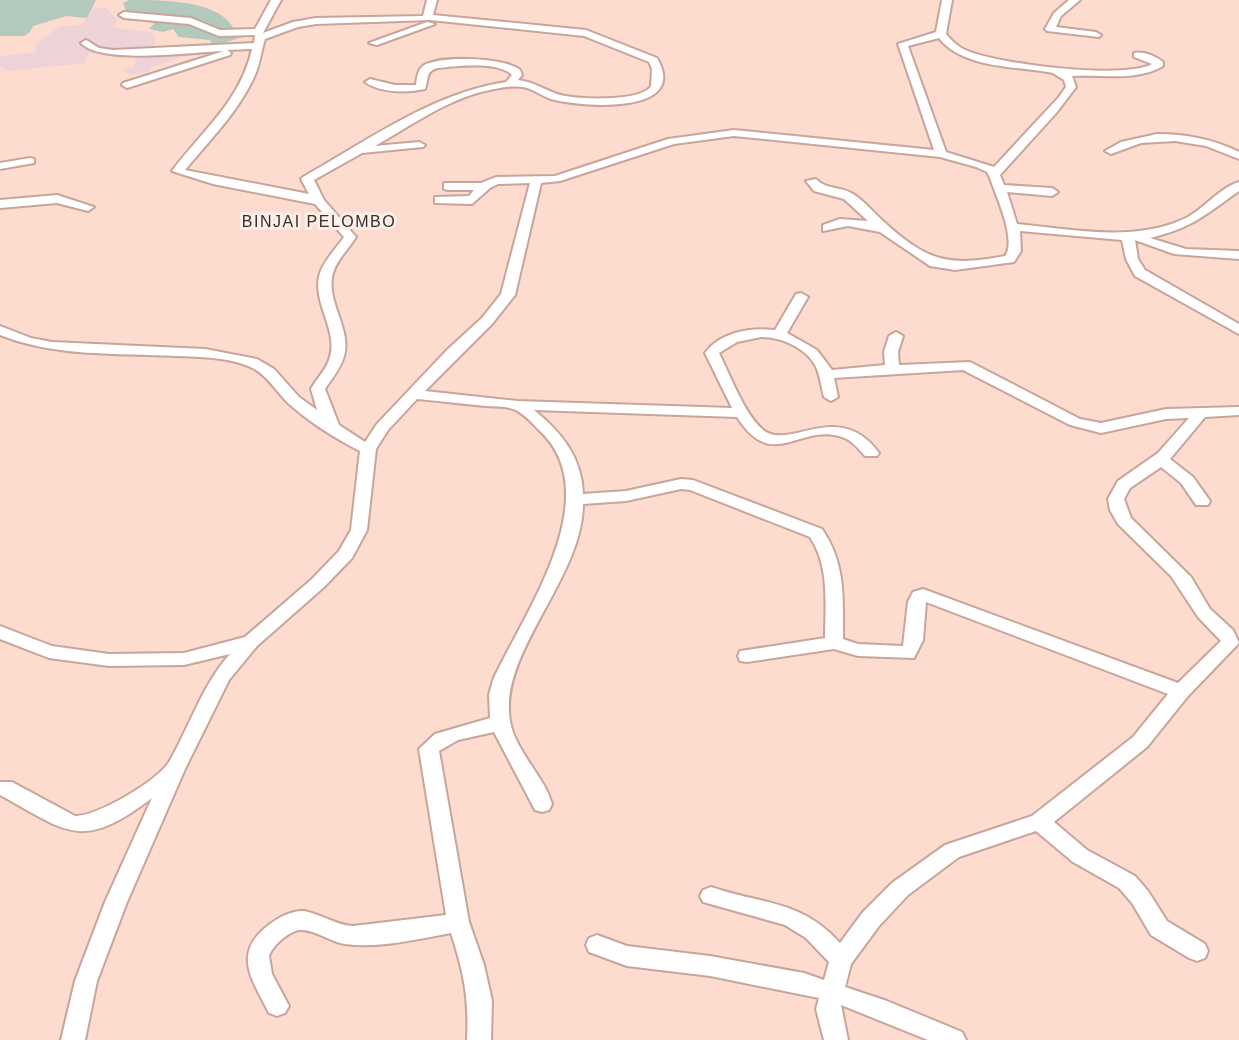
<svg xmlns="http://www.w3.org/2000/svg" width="1239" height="1040" viewBox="0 0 1239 1040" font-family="Arial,sans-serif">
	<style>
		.industrial { fill: #edd2d8 }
		.green { fill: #b3c9bc }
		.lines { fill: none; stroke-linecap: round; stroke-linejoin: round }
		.street-casing { stroke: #c7a59a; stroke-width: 4 }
		.street { fill: #fff; fill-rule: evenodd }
		.labels { text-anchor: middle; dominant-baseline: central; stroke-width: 6; stroke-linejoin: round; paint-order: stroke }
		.far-quarter-label { font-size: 16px; letter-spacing: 1.5px; fill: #3b2e29; stroke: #fceee9 }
	</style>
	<rect width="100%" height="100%" fill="#fedbcf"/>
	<polygon class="industrial" points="106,8 118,21 111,27 153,33 156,44 149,49 210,49 150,67 149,72 130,75 124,70 133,68 138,54 89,53 84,63 9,71 0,67 0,56 36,52 36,44 59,27 82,24 93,9"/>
	<g class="green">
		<polygon points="0,0 96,0 87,18 66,16 33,26 30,32 24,36 0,36"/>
		<path d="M129 0C164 0 224 0 235 32L246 36 213 46 210 40 179 37 173 29 163 32 149 29 154 24 149 20 130 21 123 3Z"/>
	</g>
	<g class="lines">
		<g class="street-casing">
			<g id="street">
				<path d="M271 0H281L263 33 293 22 316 18 423 16 427 0H437L433 15 586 30 657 58C690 115 584 107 555 100 543 98 534 88 522 87 510 85 493 89 481 92 443 102 409 127 375 146L419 142 425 145 423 147 362 153 314 180 324 200 356 237C349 249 337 259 333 273 325 302 352 328 344 356 341 368 332 378 325 389L339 425 365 442 377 424 447 350 482 318 501 294 530 183 498 184 490 188 472 204 435 203V197L469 196 474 190H448L444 189V183H481L496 177 555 176 668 139 734 130 934 150 898 44 936 32 942 0H952L946 34C951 40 956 45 963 49 993 64 1124 80 1152 64L1134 57V53C1144 51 1155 56 1163 62V66C1136 82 1102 74 1072 76L1076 87 1057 112 1000 175 1004 185 1052 188 1058 192 1052 196 1007 192 1017 224C1072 229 1134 243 1186 218 1204 209 1219 188 1239 182V191C1205 215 1192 228 1150 238L1186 249 1239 251V259L1174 254 1135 240 1138 259 1145 270 1239 324V334L1135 276 1126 259 1122 240 1020 231 1021 251 1014 262 955 270 930 266 880 232 848 226 823 231V225L840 219 868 221 844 199 814 191 806 181 816 179C826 190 841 186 853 194 864 201 874 213 884 222 927 261 948 267 1005 256 1017 240 996 196 990 178L987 172 976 167 940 157 734 136 674 144 560 181 541 183 515 295 492 324 425 391 518 401 732 408 705 353C720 332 751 327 775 330L796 294 801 293 808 297 787 333 817 350 832 370 885 365 884 352 889 336 896 332 903 336 898 352 899 365 970 362 1080 419 1101 423 1166 409 1239 407V415L1205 417 1170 459 1193 477 1210 501 1208 505H1196L1181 483 1161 467 1130 488 1124 499 1131 518 1191 577 1210 609 1233 630 1239 643 1188 696 1147 747 1054 822 1087 850 1135 876 1148 891 1167 921 1205 944 1208 951 1205 958 1197 961 1189 958 1151 935 1132 903 1119 888 1073 862 1036 831 959 857 908 895 879 926 851 964 845 987 887 1001 962 1032 966 1040H928L841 1005 848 1040H824L816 1009 819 998 710 976 627 966 589 952 586 945 589 938 597 935 627 946 710 956 804 973 824 980 829 962 806 938 785 925 703 902 700 896 703 890 711 887C763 905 800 899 840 943L863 912 892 883 945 845 1032 816 1133 737 1168 694 926 602 923 640 914 658 858 656 834 649 747 662 740 661 738 656 740 651 747 650 825 638C825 604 830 567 810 537L690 490 681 489 626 501 583 504C583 578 498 653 510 721 514 746 537 770 548 793L552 804 549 810 542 812 535 810 494 732 458 740 439 751 469 922 484 965 492 1001 491 1040H467C469 998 464 973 451 933 418 939 378 949 345 944 330 942 315 929 300 930 289 931 273 945 269 956L272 974 289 1006 285 1013 277 1016 269 1013C252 979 231 953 270 924 279 917 293 910 304 911 321 914 335 925 353 926L446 915 419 749 435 734 490 718 489 695 493 680C523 615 608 497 541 432 534 425 523 412 513 409 505 406 494 407 486 406 463 404 440 401 417 399L388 430 376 449 367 530 352 558 324 587 257 646 229 680 185 769 127 902 97 981 85 1040H61L75 981 105 902 152 798C81 852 68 832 0 795V782H12L75 816C98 816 157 781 169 762 190 726 202 685 230 654L184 665 109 666 49 658 0 639V626L52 646 109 654 184 653 245 637 312 579 339 551 351 530 360 451C336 439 308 421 288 403 275 390 266 373 248 366 227 357 199 357 176 356 117 353 55 357 0 335V326L31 338 52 342 205 349 257 359 274 369 299 397 317 410 311 389C317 378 327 369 330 357 338 328 311 302 320 273 325 259 336 249 344 237L315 204 213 184 172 171C202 131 241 100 252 49L227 50 231 53 230 55 127 88 122 85 123 83 224 51C192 52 102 65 81 43L86 40 99 48 113 50 254 43 255 35 219 36 189 24 124 18 119 15 124 12 191 18 220 30 255 29ZM430 20 584 36 649 62 652 69 651 86C642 102 574 100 557 94 543 89 534 82 518 80L522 75 520 70C504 57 445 56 426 64 418 68 417 76 416 85H395L370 79 365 82C380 93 407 93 425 89 429 79 425 71 438 68 456 66 499 61 512 75L506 82C432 93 367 141 303 177L301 179 309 194 185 170C210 140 239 111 255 75 260 64 261 51 265 39L298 27 316 24ZM939 38C963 69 1017 66 1053 73L1064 80 1066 87 1059 97 994 167 946 152 908 46ZM761 337C780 337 805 347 815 365 820 374 821 386 824 397L831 401 838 397 834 378 963 370 1070 425 1101 433 1166 419 1189 418 1158 453 1118 481 1108 499 1110 510 1118 524 1171 576 1198 617 1221 641 1178 683 923 589 913 592 908 602 903 646 858 644 843 639C843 599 846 564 822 529L693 480 681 479 626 491 583 494C582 457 561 432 534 410L737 417C772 472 798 425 839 436 851 439 858 448 865 456H877L879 453C838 397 788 453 762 429 744 413 730 375 719 353L737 342Z"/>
				<polygon points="1069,0 1080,0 1061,16 1056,27 1096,32 1101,35 1099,37 1047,31 1045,29 1054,13"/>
				<polygon points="427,22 435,24 377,45 369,43"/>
				<path d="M1157 134C1186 134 1213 139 1239 152V159L1206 146 1175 141 1141 143 1111 154 1105 151 1121 142Z"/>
				<polygon points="30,158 34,159 34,163 0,169 0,163"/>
				<polygon points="57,195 94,207 88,211 57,203 0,208 0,200"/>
			</g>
		</g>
		<use href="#street" class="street"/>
	</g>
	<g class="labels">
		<g class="far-quarter-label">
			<text x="319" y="221">BINJAI PELOMBO</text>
		</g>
	</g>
</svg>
